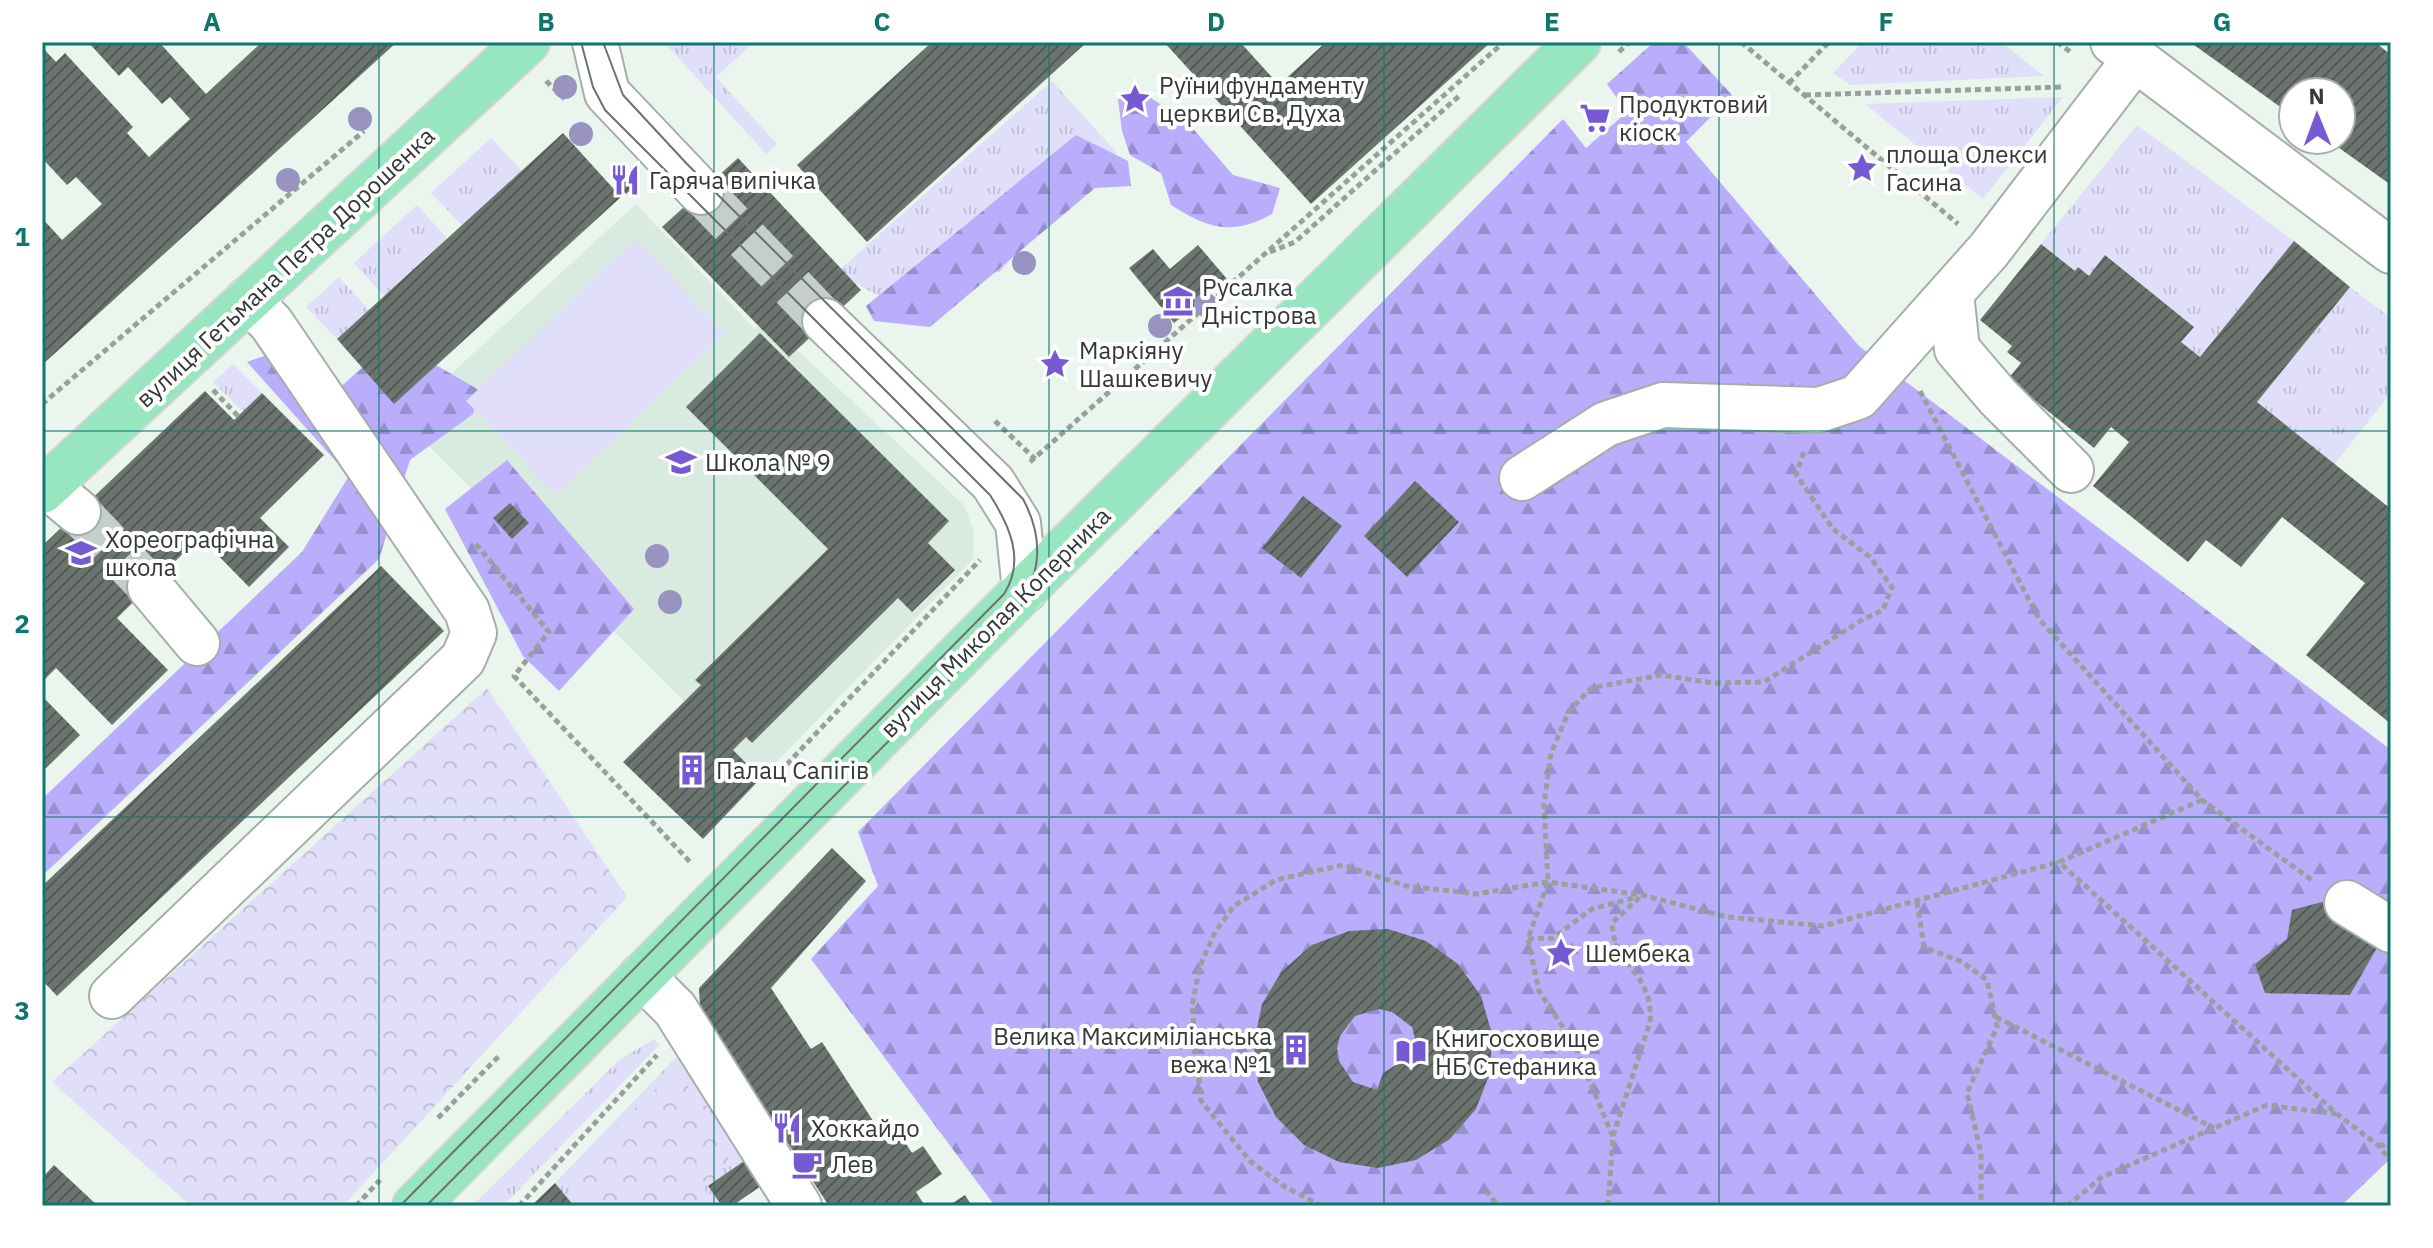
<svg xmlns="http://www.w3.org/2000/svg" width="2433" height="1248" viewBox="0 0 2433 1248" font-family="'IBM Plex Sans',sans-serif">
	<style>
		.built { fill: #d9eae0 }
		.grass { fill: url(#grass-tufts) }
		.forest { fill: url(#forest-firs) }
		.park { fill: url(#park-crowns) }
		.garden { fill: #e1def9 }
		.building { fill: url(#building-hatch); fill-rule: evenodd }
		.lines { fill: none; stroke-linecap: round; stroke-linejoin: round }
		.minor-tunnel { stroke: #c5cfc9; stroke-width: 44; stroke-dasharray: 44 22; stroke-linecap: butt }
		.minor-casing { stroke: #a5aea8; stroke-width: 48 }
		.major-casing { stroke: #d2d3d3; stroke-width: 48 }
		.path { stroke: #98a09b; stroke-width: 5; stroke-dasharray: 6 4; stroke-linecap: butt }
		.minor { stroke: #fff; stroke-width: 44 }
		.major { stroke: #97e6c0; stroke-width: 44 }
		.tram { stroke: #6c726e; stroke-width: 2 }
		.tree { fill: #9993c1 }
		.grid { fill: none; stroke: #0f766e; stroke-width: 2; stroke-opacity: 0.55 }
		.labels { text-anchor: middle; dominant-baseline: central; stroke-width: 8; stroke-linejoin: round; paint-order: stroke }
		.poi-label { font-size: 24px; fill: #333735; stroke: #fff; text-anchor: start }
		.street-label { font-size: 24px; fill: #333735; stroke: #fff }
		.neatline { fill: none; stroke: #0f766e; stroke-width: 3 }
		.grid-label { font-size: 26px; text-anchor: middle; font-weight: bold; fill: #0f766e }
	</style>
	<defs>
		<pattern id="grass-tufts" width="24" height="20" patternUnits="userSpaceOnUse" patternTransform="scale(2)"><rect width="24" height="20" fill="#e1def9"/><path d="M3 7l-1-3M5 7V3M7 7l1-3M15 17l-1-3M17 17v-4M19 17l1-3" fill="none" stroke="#c2bfd6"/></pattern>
		<pattern id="forest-firs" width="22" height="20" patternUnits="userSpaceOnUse" patternTransform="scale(2)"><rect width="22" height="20" fill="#b9adfc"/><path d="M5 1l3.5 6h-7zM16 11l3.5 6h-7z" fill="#978ecd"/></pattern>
		<pattern id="park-crowns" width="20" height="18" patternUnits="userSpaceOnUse" patternTransform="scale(2)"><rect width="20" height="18" fill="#e1def9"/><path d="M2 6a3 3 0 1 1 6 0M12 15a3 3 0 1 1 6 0" fill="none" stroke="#c2bfd6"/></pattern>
		<pattern id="building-hatch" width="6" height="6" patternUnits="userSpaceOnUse" patternTransform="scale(2)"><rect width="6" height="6" fill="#6b746e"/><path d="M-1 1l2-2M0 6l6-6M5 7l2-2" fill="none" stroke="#545b56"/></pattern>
	</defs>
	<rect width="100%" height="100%" fill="#eaf5ee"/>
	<polygon class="built" points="636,204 755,329 766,321 964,505 974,531 973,559 761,778 402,419"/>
	<g class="grass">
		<polygon points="664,42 754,42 716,77 777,144 766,154"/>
		<polygon points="1863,42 2001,42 2044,76 1850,85 1833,73"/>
		<polygon points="1052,81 1117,153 1040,220 1002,271 953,282 921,318 836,273"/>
		<polygon points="2063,97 1983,199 1865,104"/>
		<polygon points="2137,125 2294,241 2200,357 2181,342 2193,326 2106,255 2089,276 2078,267 2075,271 2041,244"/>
		<polygon points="491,138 522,171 462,225 431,193"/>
		<polygon points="417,205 447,238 384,296 354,263"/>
		<polygon points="339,277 369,310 337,339 306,307"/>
		<polygon points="2350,287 2391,318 2391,392 2335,464 2257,402"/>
		<polygon points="233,364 262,393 243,412 213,382"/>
		<polygon points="654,1039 659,1045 503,1206 472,1206 619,1060"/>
		<polygon points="681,1052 744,1161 708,1186 722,1206 574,1206 555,1183"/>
	</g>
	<g class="forest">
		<polygon points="1654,42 1683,42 1732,95 1686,142 1859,346 2391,750 2391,1158 2341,1206 995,1206 811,959 878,886 858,832 1563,119 1586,148 1627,112 1607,84"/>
		<path d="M1148 96 1189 124 1233 175 1280 188 1272 214C1232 236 1209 229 1171 205L1161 173 1130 155 1122 131 1118 99Z"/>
		<polygon points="1076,135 1128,161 1131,186 1095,188 930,327 874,321 866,306"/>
		<polygon points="301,343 338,389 386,347 417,354 479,390 473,414 410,460 379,559 42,876 42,799 302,552 349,476 247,362"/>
		<polygon points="507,460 634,609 559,691 523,656 445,509"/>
	</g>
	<g class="park">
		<polygon points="487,688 627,897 343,1206 191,1206 52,1082"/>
		<path d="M675 1078C703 1092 725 1131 729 1161L714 1181 704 1186 712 1206 600 1202 572 1188 568 1177 649 1093Z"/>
	</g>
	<polygon class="garden" points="635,239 725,333 556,495 466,401"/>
	<g class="building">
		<polygon points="88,42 159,42 206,94 262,42 397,42 42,365 42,218 62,240 102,204 76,177 67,185 42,158 42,47 56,62 65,53 133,127 127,133 149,157 190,119 170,97 162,104 128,67 119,76"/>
		<polygon points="932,42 1087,42 867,242 797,165"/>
		<polygon points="1164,42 1240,42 1279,85 1326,42 1491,42 1311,204"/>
		<polygon points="2190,42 2375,42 2391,55 2391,185 2328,140 2341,140 2341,92 2293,92 2293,116"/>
		<polygon points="563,133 621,197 394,404 337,339"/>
		<polygon points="738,158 861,290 789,357 662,227"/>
		<polygon points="623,166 639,182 626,194 611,178"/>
		<polygon points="2294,241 2350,287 2257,402 2391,509 2391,724 2306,655 2365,583 2282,517 2241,567 2206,540 2188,562 2093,486 2129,442 2111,427 2094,448 2008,379 2021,363 2007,352 2012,346 1980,320 2041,244 2075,271 2078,267 2089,276 2105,255 2194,327 2181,342 2200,357"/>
		<polygon points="1198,245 1227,279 1174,323 1129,268 1153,249 1170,269"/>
		<polygon points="760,333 949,521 928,543 955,570 912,612 898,598 752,743 746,737 733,750 761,778 703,839 623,762 701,685 695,680 828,549 686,407"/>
		<polygon points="205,391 234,420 262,393 324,455 260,518 289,547 249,587 200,537 117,618 168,670 112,725 56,668 42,682 42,546"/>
		<polygon points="1415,481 1459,522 1407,577 1364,536"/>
		<polygon points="1303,496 1342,526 1301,578 1262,548"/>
		<polygon points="510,503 529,523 512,539 493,518"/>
		<polygon points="381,566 444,631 57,996 42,980 42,886"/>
		<polygon points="42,696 80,735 42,772"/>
		<polygon points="832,848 866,881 771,988 811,1049 822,1042 888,1144 901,1136 912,1153 923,1146 942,1174 916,1192 925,1206 829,1206 700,1008 699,988"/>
		<polygon points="2322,902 2382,939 2350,995 2265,993 2255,964 2287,939 2292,910"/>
		<path d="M1388 929 1426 941 1458 964 1481 996 1492 1034 1490 1073 1476 1109 1450 1139 1416 1160 1378 1168 1339 1162 1304 1145 1276 1117 1258 1082 1254 1043 1262 1004 1282 971 1312 945 1349 931ZM1379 1009 1392 1012 1412 1027 1418 1051 1416 1063H1399L1383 1073 1377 1090 1353 1082 1339 1061 1337 1048 1340 1036 1355 1016Z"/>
		<polygon points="744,1161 761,1186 732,1206 722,1206 708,1186"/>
		<polygon points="54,1165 98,1206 42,1206 42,1178"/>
		<polygon points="555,1183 574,1206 531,1206"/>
		<polygon points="965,1195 972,1206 948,1206"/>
	</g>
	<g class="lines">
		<g class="minor-tunnel">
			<polyline points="701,192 825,321"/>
			<polyline points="78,512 150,587"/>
		</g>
		<g class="minor-casing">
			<g id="minor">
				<polyline points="595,42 607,93 701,192"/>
				<polyline points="2113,42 2391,251"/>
				<polyline points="1951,294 1957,349 1998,397 2071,470"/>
				<polyline points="825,321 993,483 1018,523 1025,590"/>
				<polyline points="1522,478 1606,424 1663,405 1819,410 1858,397 1989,250 2135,59"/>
				<polyline points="47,486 78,512"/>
				<polyline points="150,587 197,643"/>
				<polyline points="2347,903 2391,930"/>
				<polyline points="642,976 675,1009 799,1206"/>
				<polyline points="112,996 463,659 474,633 467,611 271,323 248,300"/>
			</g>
		</g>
		<g class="major-casing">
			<g id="major">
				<polyline points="42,491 527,42"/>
				<polyline points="415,1206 1034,580 1578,42"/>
			</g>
		</g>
		<g class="path">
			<polyline points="1741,42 1958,224"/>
			<polyline points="2057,42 2072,53"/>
			<polyline points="1619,52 1629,42"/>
			<polyline points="546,81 565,99"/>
			<polyline points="1789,83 1829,42"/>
			<polyline points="1805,95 2063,87"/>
			<polyline points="1270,252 1295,242 1459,96"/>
			<polyline points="213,390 238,416"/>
			<polyline points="1920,391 2039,619 2202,800 2313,881"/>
			<polyline points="42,404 364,131"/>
			<polyline points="995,421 1035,459"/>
			<polyline points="1030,462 1504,42"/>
			<polyline points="476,544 549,632 514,676 692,864"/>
			<polyline points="773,779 980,560"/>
			<polyline points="2202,800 2059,862 2337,1114 2379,1146 2391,1162"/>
			<polyline points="1917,902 1924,947 1962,962 1987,980 1997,1027 1967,1093 1981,1153 1981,1206"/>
			<polyline points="1528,939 1553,938 1592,909 1637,897"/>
			<polyline points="1996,1017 2214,1128"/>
			<polyline points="438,1118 499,1056"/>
			<path d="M1613 1136 1650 1022C1654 973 1612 963 1612 923L1642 895"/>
			<polyline points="2379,1146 2391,1143"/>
			<polyline points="1486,1190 1498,1206"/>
			<polyline points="356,1206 380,1180"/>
			<polyline points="519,1206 657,1055"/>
			<polyline points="1322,1206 1285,1187 1250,1161 1201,1101 1192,1006 1200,966 1215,932 1234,906 1276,880 1343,865 1406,886 1477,894 1548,882 1642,895 1728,917 1823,926 2059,862"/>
			<polyline points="1608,1206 1613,1137 1574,1044 1539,991 1528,939 1548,882 1544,804 1551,753 1569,711 1591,688 1661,675 1713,683 1764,682 1862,620 1883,610 1892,587 1870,557 1833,529 1796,474 1804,452"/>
			<polyline points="2067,1206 2102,1177 2267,1105 2336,1114"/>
		</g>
		<use href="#minor" class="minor"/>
		<use href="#major" class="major"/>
		<g class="tram">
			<path d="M400 1206 1004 594C1026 560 1009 525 990 495L605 110 593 87 581 42"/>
			<path d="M426 1206 1019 610C1041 572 1044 538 1023 499L687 164 623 95 603 42"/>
		</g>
	</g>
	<g class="tree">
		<circle cx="565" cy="87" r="12"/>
		<circle cx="360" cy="119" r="12"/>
		<circle cx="581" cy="134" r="12"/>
		<circle cx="288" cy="180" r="12"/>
		<circle cx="1024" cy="263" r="12"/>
		<circle cx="1206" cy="305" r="12"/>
		<circle cx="1160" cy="326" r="12"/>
		<circle cx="657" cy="556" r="12"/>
		<circle cx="670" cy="602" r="12"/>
	</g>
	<path class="grid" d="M379 42V1206M714 42V1206M1049 42V1206M1384 42V1206M1719 42V1206M2054 42V1206M42 431H2391M42 817H2391"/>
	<defs>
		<g id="sight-bare" transform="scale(2.4)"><path d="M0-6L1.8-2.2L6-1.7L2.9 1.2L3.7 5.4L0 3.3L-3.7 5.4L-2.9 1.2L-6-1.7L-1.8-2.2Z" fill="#765ad4" stroke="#fff" stroke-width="2.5" paint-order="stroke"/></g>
		<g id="supermarket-bare" transform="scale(2.4)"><path d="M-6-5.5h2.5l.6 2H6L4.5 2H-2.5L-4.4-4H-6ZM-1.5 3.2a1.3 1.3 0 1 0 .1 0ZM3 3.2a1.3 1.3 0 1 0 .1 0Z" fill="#765ad4" stroke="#fff" stroke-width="2.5" paint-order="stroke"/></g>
		<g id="restaurant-bare" transform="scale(2.4)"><path d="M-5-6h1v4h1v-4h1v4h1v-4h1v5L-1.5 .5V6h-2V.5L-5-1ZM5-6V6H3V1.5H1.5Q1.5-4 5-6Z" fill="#765ad4" stroke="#fff" stroke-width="2.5" paint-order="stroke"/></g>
		<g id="museum-bare" transform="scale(2.4)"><path d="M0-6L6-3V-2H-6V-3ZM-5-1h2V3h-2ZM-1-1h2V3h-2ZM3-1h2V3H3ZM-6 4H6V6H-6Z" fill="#765ad4" stroke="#fff" stroke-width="2.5" paint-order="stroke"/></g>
		<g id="school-bare" transform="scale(2.4)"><path d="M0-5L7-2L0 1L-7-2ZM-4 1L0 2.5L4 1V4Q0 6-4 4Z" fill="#765ad4" stroke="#fff" stroke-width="2.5" paint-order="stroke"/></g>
		<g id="building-bare" transform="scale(2.4)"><path d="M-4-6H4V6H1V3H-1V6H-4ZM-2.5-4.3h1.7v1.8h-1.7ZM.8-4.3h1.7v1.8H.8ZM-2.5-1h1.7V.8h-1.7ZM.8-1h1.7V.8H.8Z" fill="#765ad4" stroke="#fff" stroke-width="2.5" paint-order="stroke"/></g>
		<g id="library-bare" transform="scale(2.4)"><path d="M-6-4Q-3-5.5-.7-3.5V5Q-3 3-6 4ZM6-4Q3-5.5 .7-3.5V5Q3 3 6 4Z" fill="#765ad4" stroke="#fff" stroke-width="2.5" paint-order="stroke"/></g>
		<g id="cafe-bare" transform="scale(2.4)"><path d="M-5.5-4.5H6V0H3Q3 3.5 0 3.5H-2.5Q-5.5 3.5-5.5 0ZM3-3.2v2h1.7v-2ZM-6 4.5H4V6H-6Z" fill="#765ad4" stroke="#fff" stroke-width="2.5" paint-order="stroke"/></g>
	</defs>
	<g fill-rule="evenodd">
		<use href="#sight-bare" x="1135" y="99"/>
		<use href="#supermarket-bare" x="1595" y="118"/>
		<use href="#sight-bare" x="1862" y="168"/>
		<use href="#restaurant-bare" x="625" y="180"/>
		<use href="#museum-bare" x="1178" y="301"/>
		<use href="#sight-bare" x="1055" y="364"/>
		<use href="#school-bare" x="681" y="462"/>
		<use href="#school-bare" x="81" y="553"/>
		<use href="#building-bare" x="692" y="770"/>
		<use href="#sight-bare" x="1561" y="953"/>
		<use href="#building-bare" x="1296" y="1050"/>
		<use href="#library-bare" x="1411" y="1052"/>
		<use href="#restaurant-bare" x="787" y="1128"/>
		<use href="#cafe-bare" x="807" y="1164"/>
	</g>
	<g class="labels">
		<g class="poi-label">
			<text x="1159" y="85">Руїни фундаменту<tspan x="1159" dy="28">церкви Св. Духа</tspan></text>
			<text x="1619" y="104">Продуктовий<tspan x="1619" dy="28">кіоск</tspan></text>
			<text x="1886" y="154">площа Олекси<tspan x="1886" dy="28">Гасина</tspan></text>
			<text x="649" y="180">Гаряча випічка</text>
			<text x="1202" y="287">Русалка<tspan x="1202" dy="28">Дністрова</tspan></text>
			<text x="1079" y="350">Маркіяну<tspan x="1079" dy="28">Шашкевичу</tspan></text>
			<text x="705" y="462">Школа № 9</text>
			<text x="105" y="539">Хореографічна<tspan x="105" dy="28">школа</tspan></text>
			<text x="716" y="770">Палац Сапігів</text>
			<text x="1585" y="953">Шембека</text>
			<text x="1272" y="1036" text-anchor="end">Велика Максиміліанська<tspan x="1272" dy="28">вежа №1</tspan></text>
			<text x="1435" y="1038">Книгосховище<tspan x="1435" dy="28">НБ Стефаника</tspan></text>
			<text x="811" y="1128">Хоккайдо</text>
			<text x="831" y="1164">Лев</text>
		</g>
		<g class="street-label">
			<text transform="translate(285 267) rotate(-43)">вулиця Гетьмана Петра Дорошенка</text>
			<text transform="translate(995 622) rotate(-45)">вулиця Миколая Коперника</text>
		</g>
	</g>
	<rect width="2433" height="1248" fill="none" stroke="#ffffff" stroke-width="88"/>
	<g transform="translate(2317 116) rotate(359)"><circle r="38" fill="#ffffff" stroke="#adafae" stroke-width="2"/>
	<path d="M0-6L14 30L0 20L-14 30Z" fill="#765ad4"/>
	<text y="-12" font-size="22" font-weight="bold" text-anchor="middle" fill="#333735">N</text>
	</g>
	<rect x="44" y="44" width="2345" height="1160" class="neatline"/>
	<g class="grid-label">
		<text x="212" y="31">A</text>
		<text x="546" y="31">B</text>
		<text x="882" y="31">C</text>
		<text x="1216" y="31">D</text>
		<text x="1552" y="31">E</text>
		<text x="1886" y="31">F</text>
		<text x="2222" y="31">G</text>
		<text x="22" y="246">1</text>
		<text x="22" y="633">2</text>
		<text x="22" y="1020">3</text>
	</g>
</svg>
